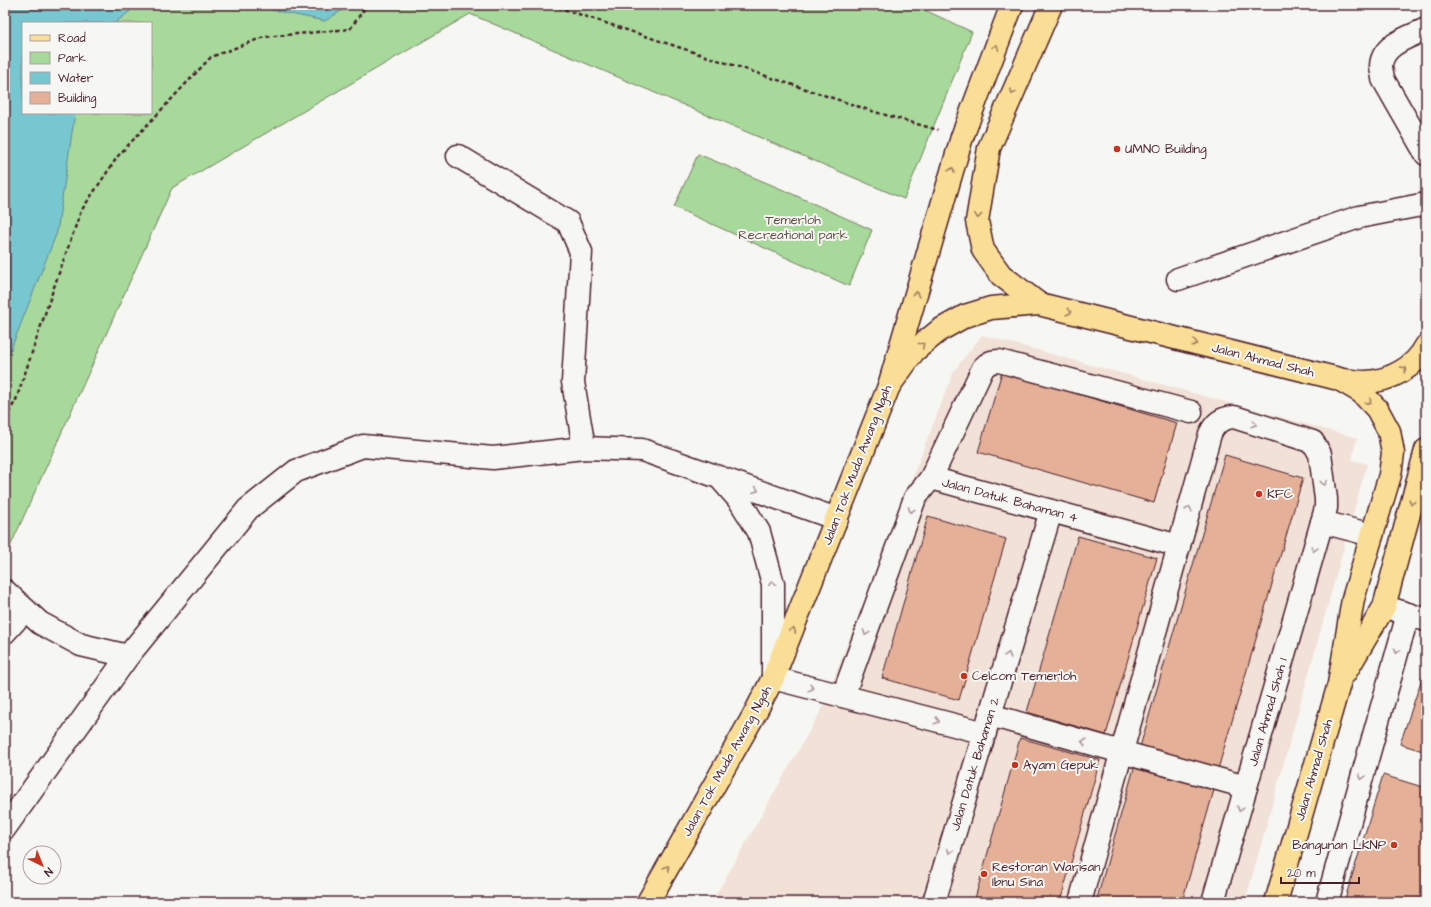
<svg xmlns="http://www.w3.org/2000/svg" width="1431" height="907" viewBox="0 0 1431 907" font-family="'Architects Daughter',sans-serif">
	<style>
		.built { fill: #f1e1d7 }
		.green { fill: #a7d99b; stroke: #787c63; fill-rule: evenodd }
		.water { fill: #77c7d1; stroke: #65848f }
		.building { fill: #e4b098; stroke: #4a1f2b }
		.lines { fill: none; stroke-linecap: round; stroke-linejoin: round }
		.minor-casing { stroke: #4a1f2b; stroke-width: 25 }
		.major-casing { stroke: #4a1f2b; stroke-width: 25 }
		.path { stroke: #4a1f2b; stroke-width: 2.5; stroke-dasharray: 4 3; stroke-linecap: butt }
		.minor { stroke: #f6f6f2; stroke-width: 22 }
		.major { stroke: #fbde96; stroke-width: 22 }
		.oneway { stroke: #a27e60 }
		.oneway2 { stroke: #a99598 }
		.poi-dot { fill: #c8321e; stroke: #f6f6f2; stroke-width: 1.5 }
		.labels { text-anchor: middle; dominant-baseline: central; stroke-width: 4; stroke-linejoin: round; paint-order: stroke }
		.poi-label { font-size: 13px; fill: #4a1f2b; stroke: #f6f6f2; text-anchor: start }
		.park-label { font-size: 13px; fill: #614e47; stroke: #f6f6f2 }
		.street-label { font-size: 13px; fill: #4a1f2b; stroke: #f6f6f2 }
	</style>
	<rect width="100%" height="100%" fill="#f6f6f2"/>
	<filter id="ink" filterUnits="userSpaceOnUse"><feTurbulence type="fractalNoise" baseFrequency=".025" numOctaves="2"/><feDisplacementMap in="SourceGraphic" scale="8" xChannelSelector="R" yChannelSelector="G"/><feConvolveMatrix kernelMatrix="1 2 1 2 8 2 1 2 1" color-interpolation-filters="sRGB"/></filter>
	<g filter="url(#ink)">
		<polygon class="built" points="982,335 1357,438 1352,460 1367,464 1245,902 712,902 822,709 954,371"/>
		<g class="green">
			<path d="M5 5H914L972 32 904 199 470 14 172 188 5 558ZM23 23H151V113H23Z"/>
			<polygon points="698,154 779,188 872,230 849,286 674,207"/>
		</g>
		<g class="water">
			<polygon points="5,5 138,5 115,23 23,23 23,113 75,113 57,232 5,364"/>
			<polygon points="255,5 347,5 344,9 325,21 262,8"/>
		</g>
		<g class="building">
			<polygon points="1002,372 1177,423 1154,503 978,452"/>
			<polygon points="1225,455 1303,478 1218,769 1140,747"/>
			<polygon points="928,516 1006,539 959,700 882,678"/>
			<polygon points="1078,536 1157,558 1106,735 1027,712"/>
			<polygon points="1426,666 1426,752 1400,744"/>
			<polygon points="1020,738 1100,760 1060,902 974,902"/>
			<polygon points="1134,768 1214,790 1182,902 1096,902"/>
			<polygon points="1383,775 1426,788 1426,902 1344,902"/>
		</g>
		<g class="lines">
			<g class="minor-casing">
				<g id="minor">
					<path d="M1426 29C1410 37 1382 44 1381 66 1381 70 1383 75 1383 79L1426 154"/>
					<polyline points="458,156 568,222 581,252 573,382 584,448"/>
					<polyline points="1178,279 1359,217 1426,204"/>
					<polyline points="720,478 740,501 759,532 773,584 773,678 985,733"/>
					<polyline points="931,478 1179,546"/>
					<polyline points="5,591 40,623 81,645 128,656"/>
					<polyline points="1395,610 1426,620"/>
					<polyline points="5,632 25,610"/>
					<path d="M843 696 915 498 931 478 983 368C988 363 991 361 999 361L1191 412"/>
					<polyline points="990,715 1246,787"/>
					<polyline points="5,828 128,656 248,509 296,471 363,446 493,458 584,448 642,450 837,519"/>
					<polyline points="934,902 1051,511"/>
					<path d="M1080 902 1210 434C1215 423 1221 418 1234 417L1313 442 1320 454 1326 499V508L1322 522"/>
					<polyline points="1213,902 1322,522 1372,535"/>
					<polyline points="1327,902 1408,614"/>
				</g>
			</g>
			<g class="major-casing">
				<g id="major">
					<polyline points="1039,304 1001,275 983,250 977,221 989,148 1051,5"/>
					<path d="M1340 380C1349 380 1358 382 1366 382 1389 381 1415 368 1426 346"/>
					<polyline points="889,386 914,351 940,330 965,316 991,308 1039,304 1339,379 1361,392 1377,409 1389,431 1393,453 1390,475 1353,599 1339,684 1276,902"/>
					<polyline points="1345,673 1384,607 1426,450"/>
					<polyline points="648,902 754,715 773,678 889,386 962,137 1012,5"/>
				</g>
			</g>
			<g class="path">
				<polyline points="551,5 875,112 938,130"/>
				<polyline points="5,419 16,400 54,287 81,211 118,156 211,57 264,37 350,29 367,5"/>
			</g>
			<use href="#minor" class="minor"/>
			<use href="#major" class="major"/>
		</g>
		<defs><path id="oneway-chevron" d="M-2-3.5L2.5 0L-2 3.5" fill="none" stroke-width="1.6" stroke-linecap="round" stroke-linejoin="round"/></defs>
		<g class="oneway">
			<use href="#oneway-chevron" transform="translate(996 47) rotate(-69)"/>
			<use href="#oneway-chevron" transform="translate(1013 92) rotate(113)"/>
			<use href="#oneway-chevron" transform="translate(952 170) rotate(-74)"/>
			<use href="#oneway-chevron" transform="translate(978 216) rotate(96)"/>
			<use href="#oneway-chevron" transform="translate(916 294) rotate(-74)"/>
			<use href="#oneway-chevron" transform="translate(1069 312) rotate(14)"/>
			<use href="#oneway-chevron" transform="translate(1195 343) rotate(14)"/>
			<use href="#oneway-chevron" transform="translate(922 345) rotate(-39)"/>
			<use href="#oneway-chevron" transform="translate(1404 369) rotate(-32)"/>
			<use href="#oneway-chevron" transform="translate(1369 402) rotate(47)"/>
			<use href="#oneway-chevron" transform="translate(1412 502) rotate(105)"/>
			<use href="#oneway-chevron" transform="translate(793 630) rotate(-68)"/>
			<use href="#oneway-chevron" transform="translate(667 868) rotate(-60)"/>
		</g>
		<g class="oneway2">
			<use href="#oneway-chevron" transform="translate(1254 424) rotate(17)"/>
			<use href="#oneway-chevron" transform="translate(1324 483) rotate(83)"/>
			<use href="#oneway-chevron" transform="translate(756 490) rotate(20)"/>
			<use href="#oneway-chevron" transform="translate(1189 509) rotate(-74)"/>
			<use href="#oneway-chevron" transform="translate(911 510) rotate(110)"/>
			<use href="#oneway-chevron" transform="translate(1314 549) rotate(106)"/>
			<use href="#oneway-chevron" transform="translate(772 583) rotate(-99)"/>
			<use href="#oneway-chevron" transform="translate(866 633) rotate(110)"/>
			<use href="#oneway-chevron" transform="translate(1397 651) rotate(106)"/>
			<use href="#oneway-chevron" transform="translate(1008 655) rotate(-73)"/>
			<use href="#oneway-chevron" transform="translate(811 688) rotate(15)"/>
			<use href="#oneway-chevron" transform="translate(937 721) rotate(15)"/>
			<use href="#oneway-chevron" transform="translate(1084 742) rotate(-164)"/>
			<use href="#oneway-chevron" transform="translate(1362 777) rotate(106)"/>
			<use href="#oneway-chevron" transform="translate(1240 809) rotate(106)"/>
			<use href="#oneway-chevron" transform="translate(950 851) rotate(107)"/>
		</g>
	</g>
	<g class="poi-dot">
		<circle cx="1117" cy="149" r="4"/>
		<circle cx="1259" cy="494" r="4"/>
		<circle cx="964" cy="676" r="4"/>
		<circle cx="1015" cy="765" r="4"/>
		<circle cx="1394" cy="845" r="4"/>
		<circle cx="984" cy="874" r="4"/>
	</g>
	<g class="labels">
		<g class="poi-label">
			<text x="1125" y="149">UMNO Building</text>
			<text x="1267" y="494">KFC</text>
			<text x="972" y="676">Celcom Temerloh</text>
			<text x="1023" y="765">Ayam Gepuk</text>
			<text x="1386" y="845" text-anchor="end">Bangunan LKNP</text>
			<text x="992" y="867">Restoran Warisan<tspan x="992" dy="15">Ibnu Sina</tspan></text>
		</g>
		<g class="park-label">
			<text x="793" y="220">Temerloh<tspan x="793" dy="15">Recreational park</tspan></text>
		</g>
		<g class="street-label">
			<text transform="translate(1263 360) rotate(14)">Jalan Ahmad Shah</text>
			<text transform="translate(857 465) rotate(-69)">Jalan Tok Muda Awang Ngah</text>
			<text transform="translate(1010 500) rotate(15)">Jalan Datuk Bahaman 4</text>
			<text transform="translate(1268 712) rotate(-74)">Jalan Ahmad Shah 1</text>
			<text transform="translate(727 761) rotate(-61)">Jalan Tok Muda Awang Ngah</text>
			<text transform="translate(975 764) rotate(-73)">Jalan Datuk Bahaman 2</text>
			<text transform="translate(1314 770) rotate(-74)">Jalan Ahmad Shah</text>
		</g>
	</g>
	<rect width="1431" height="907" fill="none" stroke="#f6f6f2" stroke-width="20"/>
	<rect x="10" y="10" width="1411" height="887" fill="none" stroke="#4a1f2b" stroke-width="1.5" filter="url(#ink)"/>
	<rect x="22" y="22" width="130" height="92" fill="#f6f6f2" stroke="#b1a0a2"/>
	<rect x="30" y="35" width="20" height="6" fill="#fbde96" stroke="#b1a0a2"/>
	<text x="58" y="42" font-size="12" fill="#4a1f2b">Road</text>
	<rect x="30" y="52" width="20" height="12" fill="#a7d99b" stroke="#b1a0a2"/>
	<text x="58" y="62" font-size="12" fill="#4a1f2b">Park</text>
	<rect x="30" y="72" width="20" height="12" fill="#77c7d1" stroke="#b1a0a2"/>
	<text x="58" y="82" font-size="12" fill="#4a1f2b">Water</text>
	<rect x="30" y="92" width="20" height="12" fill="#e4b098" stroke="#b1a0a2"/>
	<text x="58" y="102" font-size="12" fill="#4a1f2b">Building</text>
	<g transform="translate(42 865) rotate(137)"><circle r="19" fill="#f6f6f2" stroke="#b1a0a2"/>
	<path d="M0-3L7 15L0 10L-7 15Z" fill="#c8321e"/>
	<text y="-6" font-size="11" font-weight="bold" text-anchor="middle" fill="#4a1f2b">N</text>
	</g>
	<path d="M1281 877v6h78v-6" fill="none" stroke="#4a1f2b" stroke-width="2"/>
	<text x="1287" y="877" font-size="12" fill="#4a1f2b" stroke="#f6f6f2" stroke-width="3" paint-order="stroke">20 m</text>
</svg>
